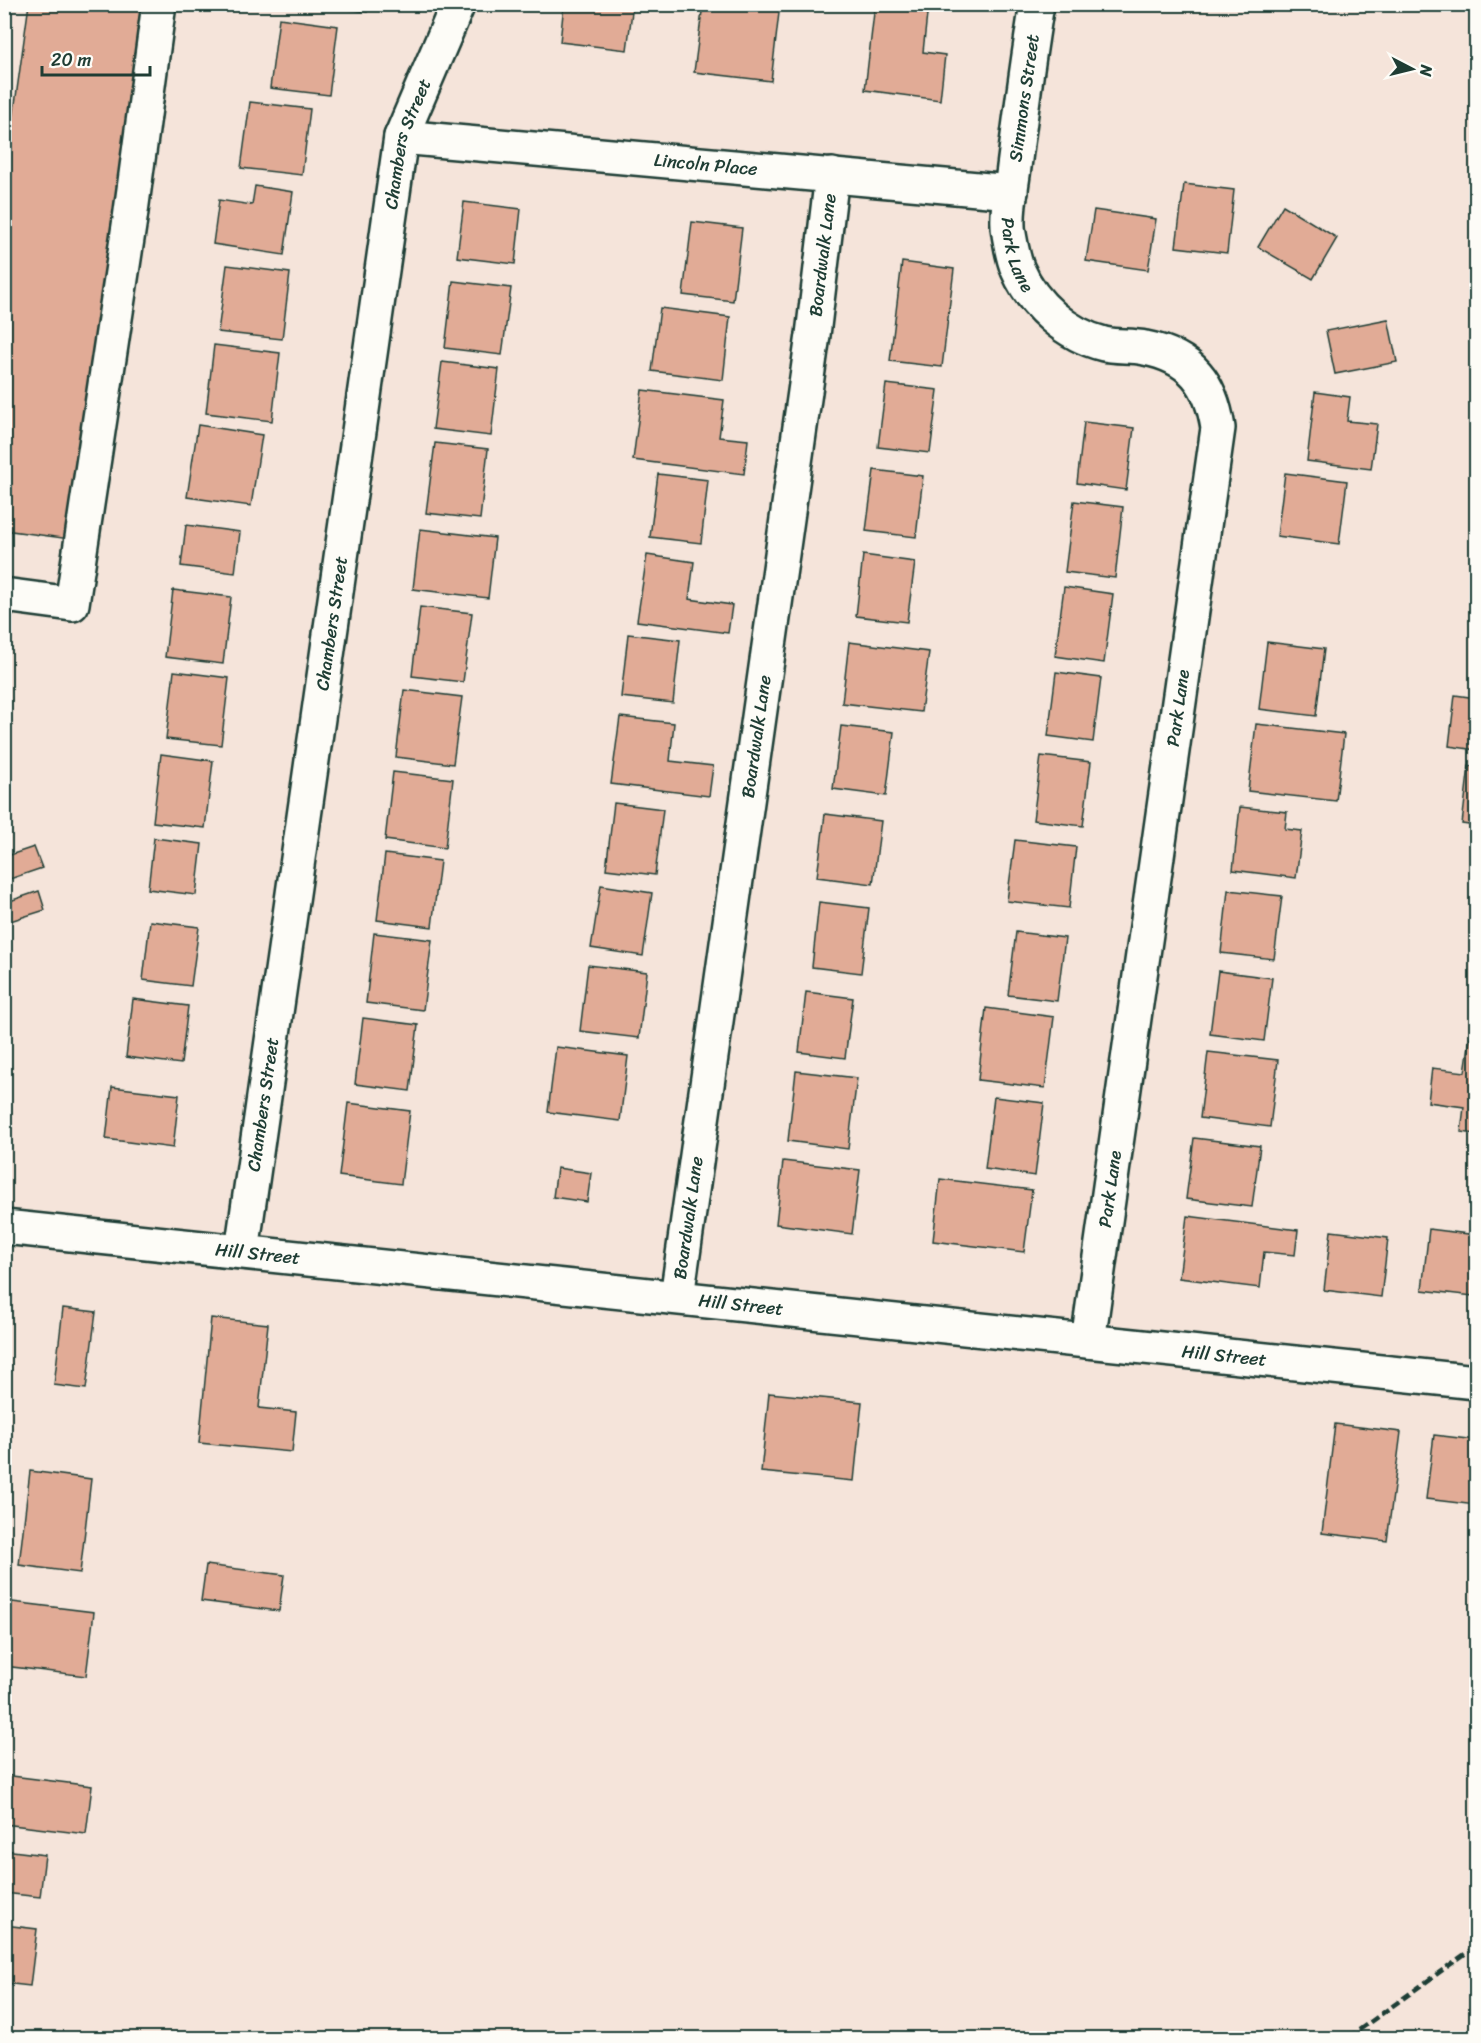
<svg xmlns="http://www.w3.org/2000/svg" width="1481" height="2043" viewBox="0 0 1481 2043" font-family="Sriracha,sans-serif">
	<style>
		.building { fill: #e1ab96; stroke: #1f3d34; stroke-width: 1.5 }
		.lines { fill: none; stroke-linecap: round; stroke-linejoin: round }
		.minor-casing { stroke: #1f3d34; stroke-width: 38 }
		.minor { stroke: #fdfcf7; stroke-width: 33 }
		.rail { stroke: #1f3d34; stroke-width: 4.5; stroke-dasharray: 9 4.5; stroke-linecap: butt }
		.labels { text-anchor: middle; dominant-baseline: central; stroke-width: 5; stroke-linejoin: round; paint-order: stroke }
		.street-label { font-size: 18px; fill: #1f3d34; stroke: #fdfcf7 }
	</style>
	<rect width="100%" height="100%" fill="#f5e4da"/>
	<filter id="ink" filterUnits="userSpaceOnUse"><feTurbulence type="fractalNoise" baseFrequency=".0167" numOctaves="2"/><feDisplacementMap in="SourceGraphic" scale="12" xChannelSelector="R" yChannelSelector="G"/><feConvolveMatrix kernelMatrix="1 2 1 2 8 2 1 2 1" color-interpolation-filters="sRGB"/></filter>
	<g filter="url(#ink)">
		<g class="building">
			<polygon points="29,4 142,4 70,539 4,530 4,183"/>
			<polygon points="313,4 367,4 367,12"/>
			<polygon points="564,4 633,4 627,50 560,42"/>
			<polygon points="703,4 780,4 771,81 694,72"/>
			<polygon points="875,4 928,5 923,52 945,55 940,100 865,90"/>
			<polygon points="279,18 338,26 329,95 270,88"/>
			<polygon points="250,102 310,109 302,175 241,168"/>
			<polygon points="1184,184 1234,190 1227,253 1176,247"/>
			<polygon points="255,186 293,192 284,255 213,244 219,200 252,205"/>
			<polygon points="464,202 521,209 515,264 457,257"/>
			<polygon points="1283,205 1337,238 1313,279 1258,247"/>
			<polygon points="1094,210 1156,219 1148,270 1086,261"/>
			<polygon points="692,222 742,228 733,301 683,295"/>
			<polygon points="902,262 954,269 942,367 890,361"/>
			<polygon points="227,265 290,273 282,339 218,332"/>
			<polygon points="453,281 511,288 502,355 445,348"/>
			<polygon points="660,308 730,317 723,380 652,371"/>
			<polygon points="1388,319 1397,362 1335,374 1326,331"/>
			<polygon points="214,345 280,353 272,421 206,413"/>
			<polygon points="442,362 499,369 491,436 433,429"/>
			<polygon points="886,384 938,390 930,453 878,447"/>
			<polygon points="642,390 724,400 719,437 748,440 744,474 633,460"/>
			<polygon points="1315,392 1350,397 1347,421 1377,424 1371,469 1307,461"/>
			<polygon points="1084,422 1134,428 1126,490 1077,483"/>
			<polygon points="198,425 262,435 251,506 187,497"/>
			<polygon points="435,443 488,449 480,519 426,513"/>
			<polygon points="874,470 923,476 916,537 866,531"/>
			<polygon points="1285,473 1347,481 1339,544 1277,536"/>
			<polygon points="658,474 708,480 701,543 650,537"/>
			<polygon points="1074,501 1123,507 1115,578 1065,572"/>
			<polygon points="186,525 240,532 235,573 181,566"/>
			<polygon points="420,529 495,538 488,598 413,589"/>
			<polygon points="647,555 694,562 689,599 732,605 728,633 637,621"/>
			<polygon points="863,555 915,562 907,622 856,616"/>
			<polygon points="1064,587 1113,594 1104,663 1055,656"/>
			<polygon points="173,590 231,597 223,664 165,657"/>
			<polygon points="420,607 472,613 463,682 412,676"/>
			<polygon points="628,634 680,640 673,703 621,697"/>
			<polygon points="849,642 929,652 921,712 842,703"/>
			<polygon points="1267,642 1324,649 1316,716 1259,709"/>
			<polygon points="174,671 229,678 221,745 166,739"/>
			<polygon points="1056,672 1101,678 1093,742 1048,736"/>
			<polygon points="404,690 462,697 453,764 396,757"/>
			<polygon points="1455,695 1476,698 1476,750 1449,746"/>
			<polygon points="620,717 674,723 670,761 713,766 709,796 611,784"/>
			<polygon points="1256,724 1344,734 1336,801 1248,791"/>
			<polygon points="841,726 894,732 886,796 833,789"/>
			<polygon points="161,754 213,761 205,828 153,822"/>
			<polygon points="1041,756 1091,762 1083,826 1033,820"/>
			<polygon points="1469,766 1476,767 1476,826 1462,824"/>
			<polygon points="393,772 453,779 445,848 385,840"/>
			<polygon points="614,803 663,809 655,875 606,869"/>
			<polygon points="1240,807 1287,812 1285,829 1302,831 1296,878 1233,870"/>
			<polygon points="825,814 881,821 873,884 817,877"/>
			<polygon points="154,838 202,844 196,895 148,889"/>
			<polygon points="1015,840 1076,847 1069,908 1007,901"/>
			<polygon points="34,847 42,868 4,881 4,857"/>
			<polygon points="385,854 440,861 432,927 377,920"/>
			<polygon points="601,885 652,893 643,956 591,948"/>
			<polygon points="1228,890 1282,896 1274,959 1221,953"/>
			<polygon points="39,891 45,910 4,923 4,903"/>
			<polygon points="819,902 869,908 861,973 812,967"/>
			<polygon points="150,921 199,927 191,986 143,980"/>
			<polygon points="1016,932 1065,938 1057,1001 1008,995"/>
			<polygon points="374,933 432,940 423,1010 366,1003"/>
			<polygon points="588,965 647,972 639,1038 580,1031"/>
			<polygon points="1218,971 1272,978 1264,1041 1210,1034"/>
			<polygon points="806,992 853,998 845,1058 799,1052"/>
			<polygon points="133,999 188,1006 181,1064 126,1057"/>
			<polygon points="986,1008 1054,1017 1045,1088 978,1080"/>
			<polygon points="363,1018 418,1025 410,1091 355,1084"/>
			<polygon points="1473,1019 1476,1020 1476,1134 1461,1132 1464,1107 1428,1102 1432,1068 1465,1072"/>
			<polygon points="556,1047 628,1056 620,1121 548,1112"/>
			<polygon points="1208,1052 1278,1060 1270,1127 1200,1118"/>
			<polygon points="796,1071 857,1078 848,1149 788,1141"/>
			<polygon points="112,1087 179,1095 173,1148 106,1139"/>
			<polygon points="994,1097 1044,1103 1035,1176 985,1169"/>
			<polygon points="348,1103 410,1111 401,1184 339,1176"/>
			<polygon points="1194,1138 1260,1146 1252,1207 1186,1199"/>
			<polygon points="783,1161 860,1170 852,1234 776,1224"/>
			<polygon points="557,1168 591,1173 587,1202 553,1197"/>
			<polygon points="940,1179 1032,1190 1024,1252 933,1241"/>
			<polygon points="1187,1216 1298,1230 1295,1255 1264,1252 1260,1288 1179,1278"/>
			<polygon points="1429,1229 1476,1235 1476,1268 1473,1296 1422,1290"/>
			<polygon points="1331,1231 1388,1238 1381,1297 1324,1290"/>
			<polygon points="63,1308 96,1312 86,1389 54,1385"/>
			<polygon points="211,1318 268,1324 259,1408 296,1412 292,1452 199,1443"/>
			<polygon points="769,1393 862,1402 854,1481 761,1472"/>
			<polygon points="1335,1424 1401,1432 1387,1541 1322,1533"/>
			<polygon points="1434,1435 1476,1440 1476,1505 1426,1499"/>
			<polygon points="30,1471 91,1479 80,1573 19,1565"/>
			<polygon points="206,1565 284,1575 279,1611 201,1601"/>
			<polygon points="4,1601 94,1612 86,1676 4,1666"/>
			<polygon points="4,1775 92,1786 86,1834 4,1824"/>
			<polygon points="4,1850 45,1855 40,1897 4,1893"/>
			<polygon points="4,1925 37,1929 30,1986 4,1983"/>
		</g>
		<g class="lines">
			<g class="minor-casing">
				<g id="minor">
					<path id="s1" d="M1037 4C1028 58 1021 112 1014 167 1012 186 1005 216 1009 234 1011 245 1013 259 1018 270 1033 305 1067 335 1104 344 1117 347 1132 345 1145 348 1192 357 1211 383 1218 428L1088 1341"/>
					<path id="s2" d="M401 137 1011 192"/>
					<polyline points="4,595 72,604 130,219 159,4"/>
					<path id="s3" d="M4 1227 1476 1382"/>
					<path id="s4" d="M242 1251 401 137 458 4"/>
					<path id="s5" d="M677 1297 813 335 832 175"/>
				</g>
			</g>
			<use href="#minor" class="minor"/>
			<polyline class="rail" points="1348,2038 1476,1946"/>
		</g>
	</g>
	<g class="labels">
		<g class="street-label">
			<text transform="translate(1024 98) rotate(-82)">Simmons Street</text>
			<text stroke="none"><textPath href="#s4" startOffset="1120">Chambers Street</textPath></text>
			<text stroke="none"><textPath href="#s2" startOffset="306">Lincoln Place</textPath></text>
			<text stroke="none"><textPath href="#s1" startOffset="254">Park Lane</textPath></text>
			<text stroke="none"><textPath href="#s5" startOffset="1052">Boardwalk Lane</textPath></text>
			<text stroke="none"><textPath href="#s4" startOffset="634">Chambers Street</textPath></text>
			<text transform="translate(1178 708) rotate(-82)">Park Lane</text>
			<text stroke="none"><textPath href="#s5" startOffset="566">Boardwalk Lane</textPath></text>
			<text stroke="none"><textPath href="#s4" startOffset="148">Chambers Street</textPath></text>
			<text transform="translate(1110 1189) rotate(-82)">Park Lane</text>
			<text stroke="none"><textPath href="#s5" startOffset="80">Boardwalk Lane</textPath></text>
			<text stroke="none"><textPath href="#s3" startOffset="255">Hill Street</textPath></text>
			<text stroke="none"><textPath href="#s3" startOffset="741">Hill Street</textPath></text>
			<text stroke="none"><textPath href="#s3" startOffset="1227">Hill Street</textPath></text>
		</g>
	</g>
	<rect width="1481" height="2043" fill="none" stroke="#fdfcf7" stroke-width="24"/>
	<rect x="12" y="12" width="1457" height="2019" fill="none" stroke="#1f3d34" stroke-width="2" filter="url(#ink)"/>
	<g transform="translate(1412 69) rotate(97)" stroke="#fdfcf7" stroke-width="4.5" paint-order="stroke">
	<path d="M0-4.5L10 22L0 15L-10 22Z" fill="#1f3d34"/>
	<text y="-9" font-size="16" font-weight="bold" text-anchor="middle" fill="#1f3d34">N</text>
	</g>
	<path d="M42 66v9h108v-9" fill="none" stroke="#1f3d34" stroke-width="3"/>
	<text x="51" y="66" font-size="18" fill="#1f3d34" stroke="#fdfcf7" stroke-width="4.5" paint-order="stroke">20 m</text>
</svg>
